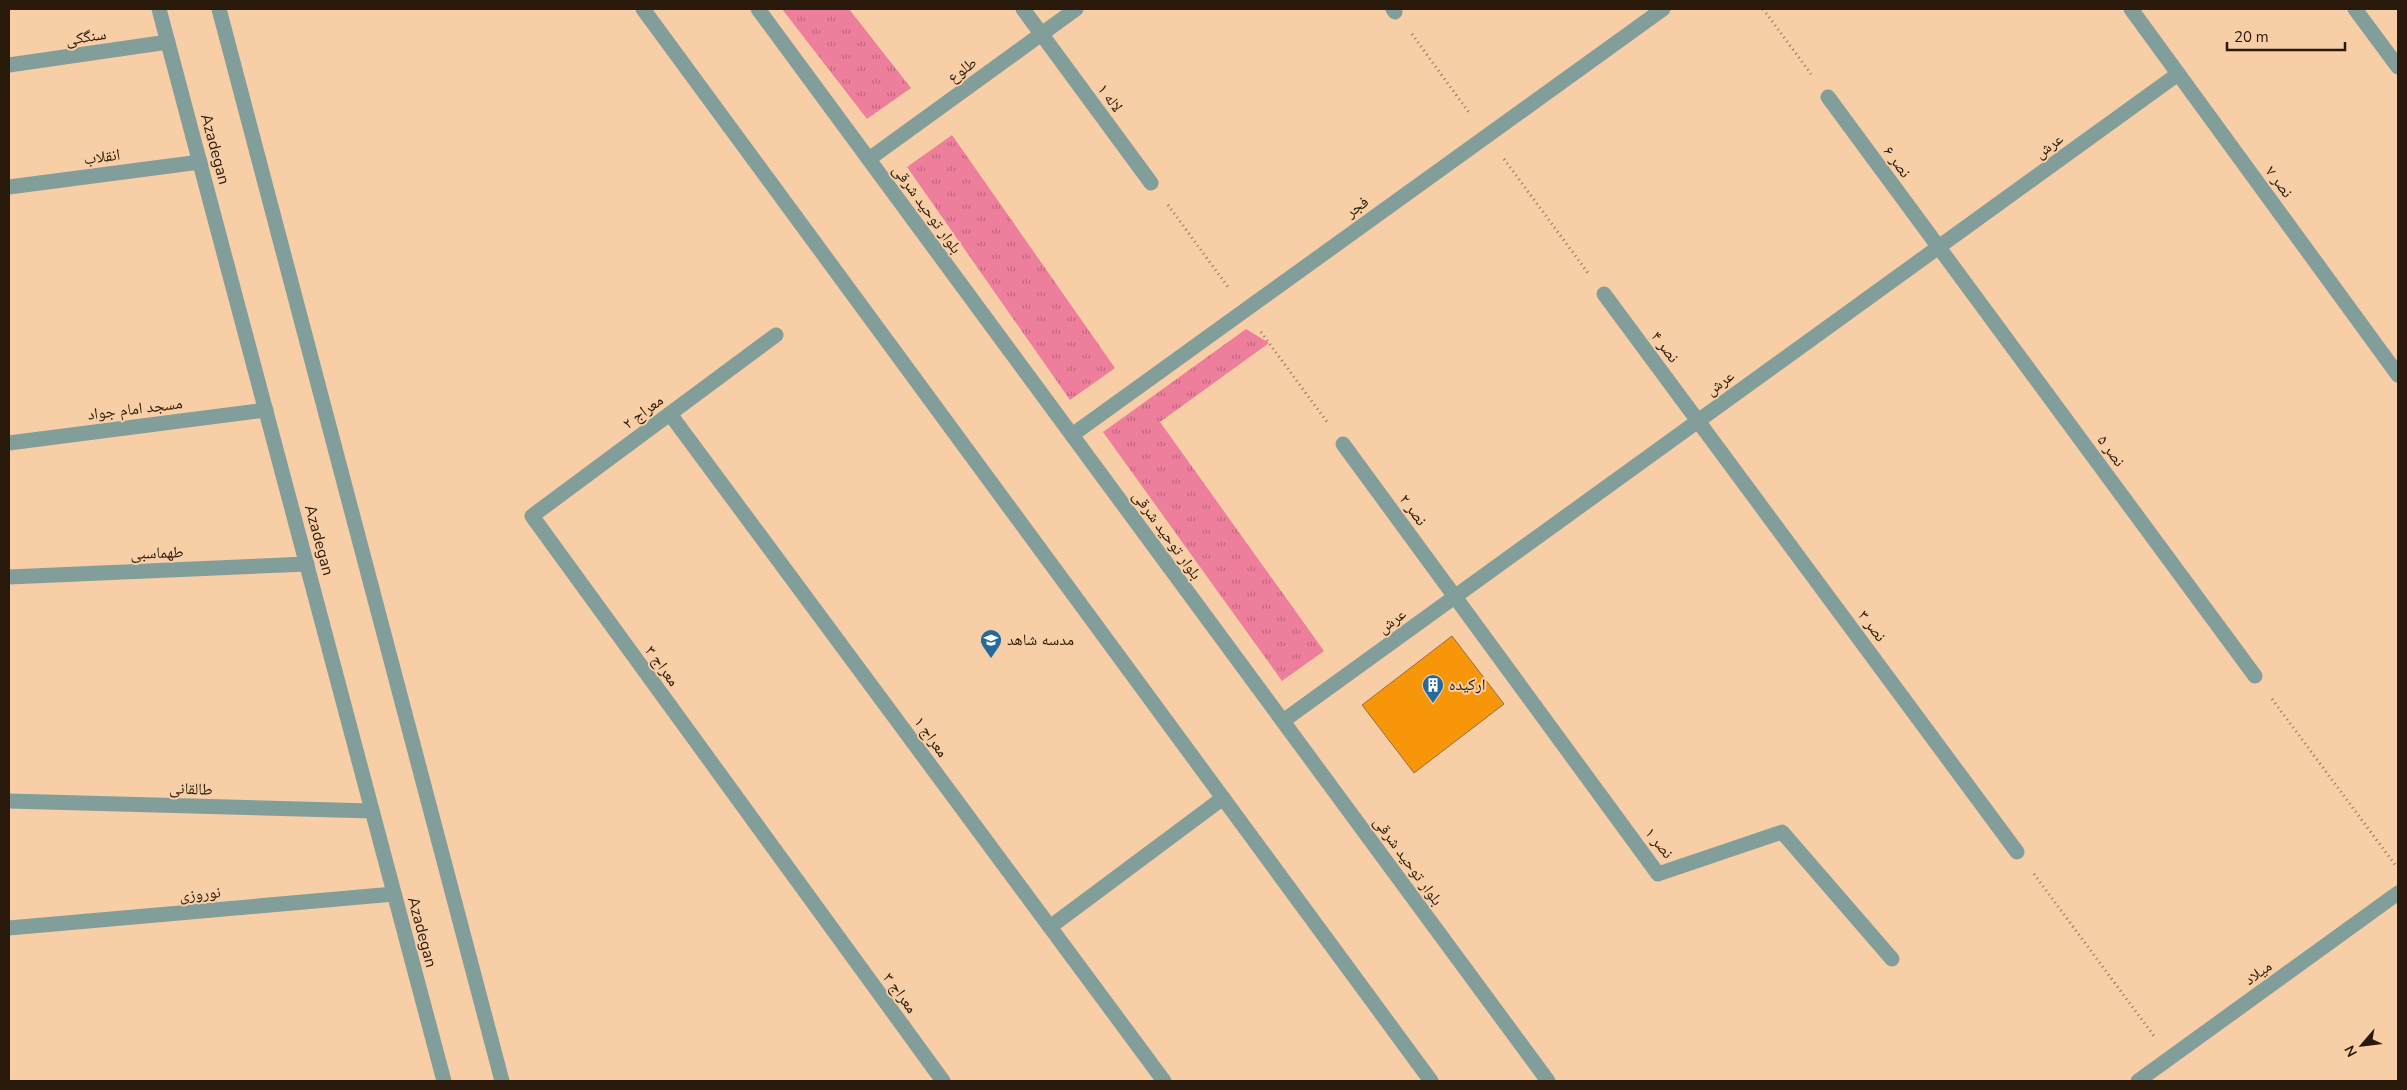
<svg xmlns="http://www.w3.org/2000/svg" width="2407" height="1090" viewBox="0 0 2407 1090" font-family="'Nunito Sans','Noto Naskh Arabic',sans-serif">
	<style>
		.grass { fill: url(#grass-tufts) }
		.building { fill: #f8960a; stroke: #936e49 }
		.lines { fill: none; stroke-linecap: round; stroke-linejoin: round }
		.path { stroke: #907358; stroke-width: 3; stroke-dasharray: 1 4; stroke-linecap: butt }
		.minor { stroke: #829e9a; stroke-width: 15 }
		.labels { text-anchor: middle; dominant-baseline: central; stroke-width: 4; stroke-linejoin: round; paint-order: stroke }
		.street-label { font-size: 16px; fill: #291a0b; stroke: #f8cea6 }
		.poi-label { font-size: 16px; fill: #291a0b; stroke: #f8cea6; text-anchor: start }
	</style>
	<defs>
		<pattern id="grass-tufts" width="24" height="20" patternUnits="userSpaceOnUse" patternTransform="scale(1.25)"><rect width="24" height="20" fill="#ee7f9c"/><path d="M3 7l-1-3M5 7V3M7 7l1-3M15 17l-1-3M17 17v-4M19 17l1-3" fill="none" stroke="#c1677d"/></pattern>
	</defs>
	<rect width="100%" height="100%" fill="#f8cea6"/>
	<g class="grass">
		<polygon points="782,9 849,9 911,88 867,119"/>
		<polygon points="952,135 1115,368 1070,400 907,167"/>
		<polygon points="1246,329 1269,343 1160,422 1324,651 1282,681 1103,432"/>
	</g>
	<polygon class="building" points="1452,636 1504,704 1414,773 1362,705"/>
	<g class="lines">
		<g class="path">
			<polyline points="1763,9 1811,74"/>
			<polyline points="1412,34 1470,114"/>
			<polyline points="1504,159 1588,273"/>
			<polyline points="1168,205 1228,287"/>
			<polyline points="1261,332 1327,422"/>
			<polyline points="2272,699 2396,866"/>
			<polyline points="2034,874 2154,1036"/>
		</g>
		<g class="minor">
			<polyline points="159,9 444,1081"/>
			<polyline points="219,9 502,1081"/>
			<polyline points="643,9 1431,1081"/>
			<polyline points="758,9 1548,1081"/>
			<polyline points="1023,9 1151,183"/>
			<polyline points="1393,9 1395,12"/>
			<polyline points="2131,9 2398,375"/>
			<polyline points="2355,9 2398,67"/>
			<polyline points="9,65 168,42"/>
			<polyline points="1828,97 2255,676"/>
			<polyline points="869,159 1076,9"/>
			<polyline points="9,187 200,162"/>
			<polyline points="1604,294 2017,852"/>
			<polyline points="776,335 532,516 943,1081"/>
			<polyline points="670,414 1164,1081"/>
			<polyline points="1072,435 1663,9"/>
			<polyline points="9,443 266,410"/>
			<polyline points="1343,444 1658,874 1782,832 1892,959"/>
			<polyline points="9,577 307,564"/>
			<polyline points="1283,721 2178,74"/>
			<polyline points="9,801 372,811"/>
			<polyline points="1050,927 1223,798"/>
			<polyline points="9,928 394,894"/>
			<polyline points="2138,1081 2398,893"/>
		</g>
	</g>
	<defs>
		<g id="school-pin" transform="scale(1.125)"><path d="M0 17L-7.5 6A9.5 9.5 0 1 1 7.5 6Z" fill="#236a9e" stroke="#f8cea6"/><path d="M0-5L7-2L0 1L-7-2ZM-4 1L0 2.5L4 1V4Q0 6-4 4Z" fill="#fff"/></g>
		<g id="building-pin" transform="scale(1.125)"><path d="M0 17L-7.5 6A9.5 9.5 0 1 1 7.5 6Z" fill="#236a9e" stroke="#f8cea6"/><path d="M-4-6H4V6H1V3H-1V6H-4ZM-2.5-4.3h1.7v1.8h-1.7ZM.8-4.3h1.7v1.8H.8ZM-2.5-1h1.7V.8h-1.7ZM.8-1h1.7V.8H.8Z" fill="#fff"/></g>
	</defs>
	<g fill-rule="evenodd">
		<use href="#school-pin" x="991" y="640"/>
		<use href="#building-pin" x="1433" y="685"/>
	</g>
	<g class="labels">
		<g class="street-label">
			<text transform="translate(86 37) rotate(-9)">سنگکی</text>
			<text transform="translate(962 70) rotate(-36)">طلوع</text>
			<text transform="translate(1110 98) rotate(54)">لاله ۱</text>
			<text transform="translate(2049 146) rotate(-36)">عرش</text>
			<text transform="translate(215 149) rotate(75)">Azadegan</text>
			<text transform="translate(102 157) rotate(-8)">انقلاب</text>
			<text transform="translate(1897 162) rotate(54)">نصر ۶</text>
			<text transform="translate(2279 182) rotate(54)">نصر ۷</text>
			<text transform="translate(1357 207) rotate(-36)">فجر</text>
			<text transform="translate(927 209) rotate(54)">بلوار توحید شرقی</text>
			<text transform="translate(1665 347) rotate(53)">نصر ۴</text>
			<text transform="translate(1720 383) rotate(-36)">عرش</text>
			<text transform="translate(135 409) rotate(-7)">مسجد امام جواد</text>
			<text transform="translate(643 412) rotate(-37)">معراج ۲</text>
			<text transform="translate(2111 451) rotate(54)">نصر ۵</text>
			<text transform="translate(1413 510) rotate(54)">نصر ۲</text>
			<text transform="translate(1167 535) rotate(54)">بلوار توحید شرقی</text>
			<text transform="translate(319 540) rotate(75)">Azadegan</text>
			<text transform="translate(157 553) rotate(-2)">طهماسبی</text>
			<text transform="translate(1392 621) rotate(-36)">عرش</text>
			<text transform="translate(1872 626) rotate(53)">نصر ۳</text>
			<text transform="translate(662 666) rotate(54)">معراج ۳</text>
			<text transform="translate(931 737) rotate(54)">معراج ۱</text>
			<text transform="translate(191 789) rotate(2)">طالقانی</text>
			<text transform="translate(1659 843) rotate(51)">نصر ۱</text>
			<text transform="translate(1408 861) rotate(54)">بلوار توحید شرقی</text>
			<text transform="translate(200 894) rotate(-5)">نوروزی</text>
			<text transform="translate(422 932) rotate(75)">Azadegan</text>
			<text transform="translate(2258 973) rotate(-36)">میلاد</text>
			<text transform="translate(900 993) rotate(54)">معراج ۳</text>
		</g>
		<g class="poi-label">
			<text x="1007" y="640">مدسه شاهد</text>
			<text x="1449" y="685">ارکیده</text>
		</g>
	</g>
	<rect width="2407" height="1090" fill="none" stroke="#291a0b" stroke-width="20"/>
	<g transform="translate(2362 1045) rotate(242)" stroke="#f8cea6" stroke-width="4" paint-order="stroke">
	<path d="M0-4L9 19L0 12L-9 19Z" fill="#291a0b"/>
	<text y="-8" font-size="14" font-weight="bold" text-anchor="middle" fill="#291a0b">N</text>
	</g>
	<path d="M2227 42v8h118v-8" fill="none" stroke="#291a0b" stroke-width="2.5"/>
	<text x="2234" y="42" font-size="15" fill="#291a0b" stroke="#f8cea6" stroke-width="4" paint-order="stroke">20 m</text>
</svg>
